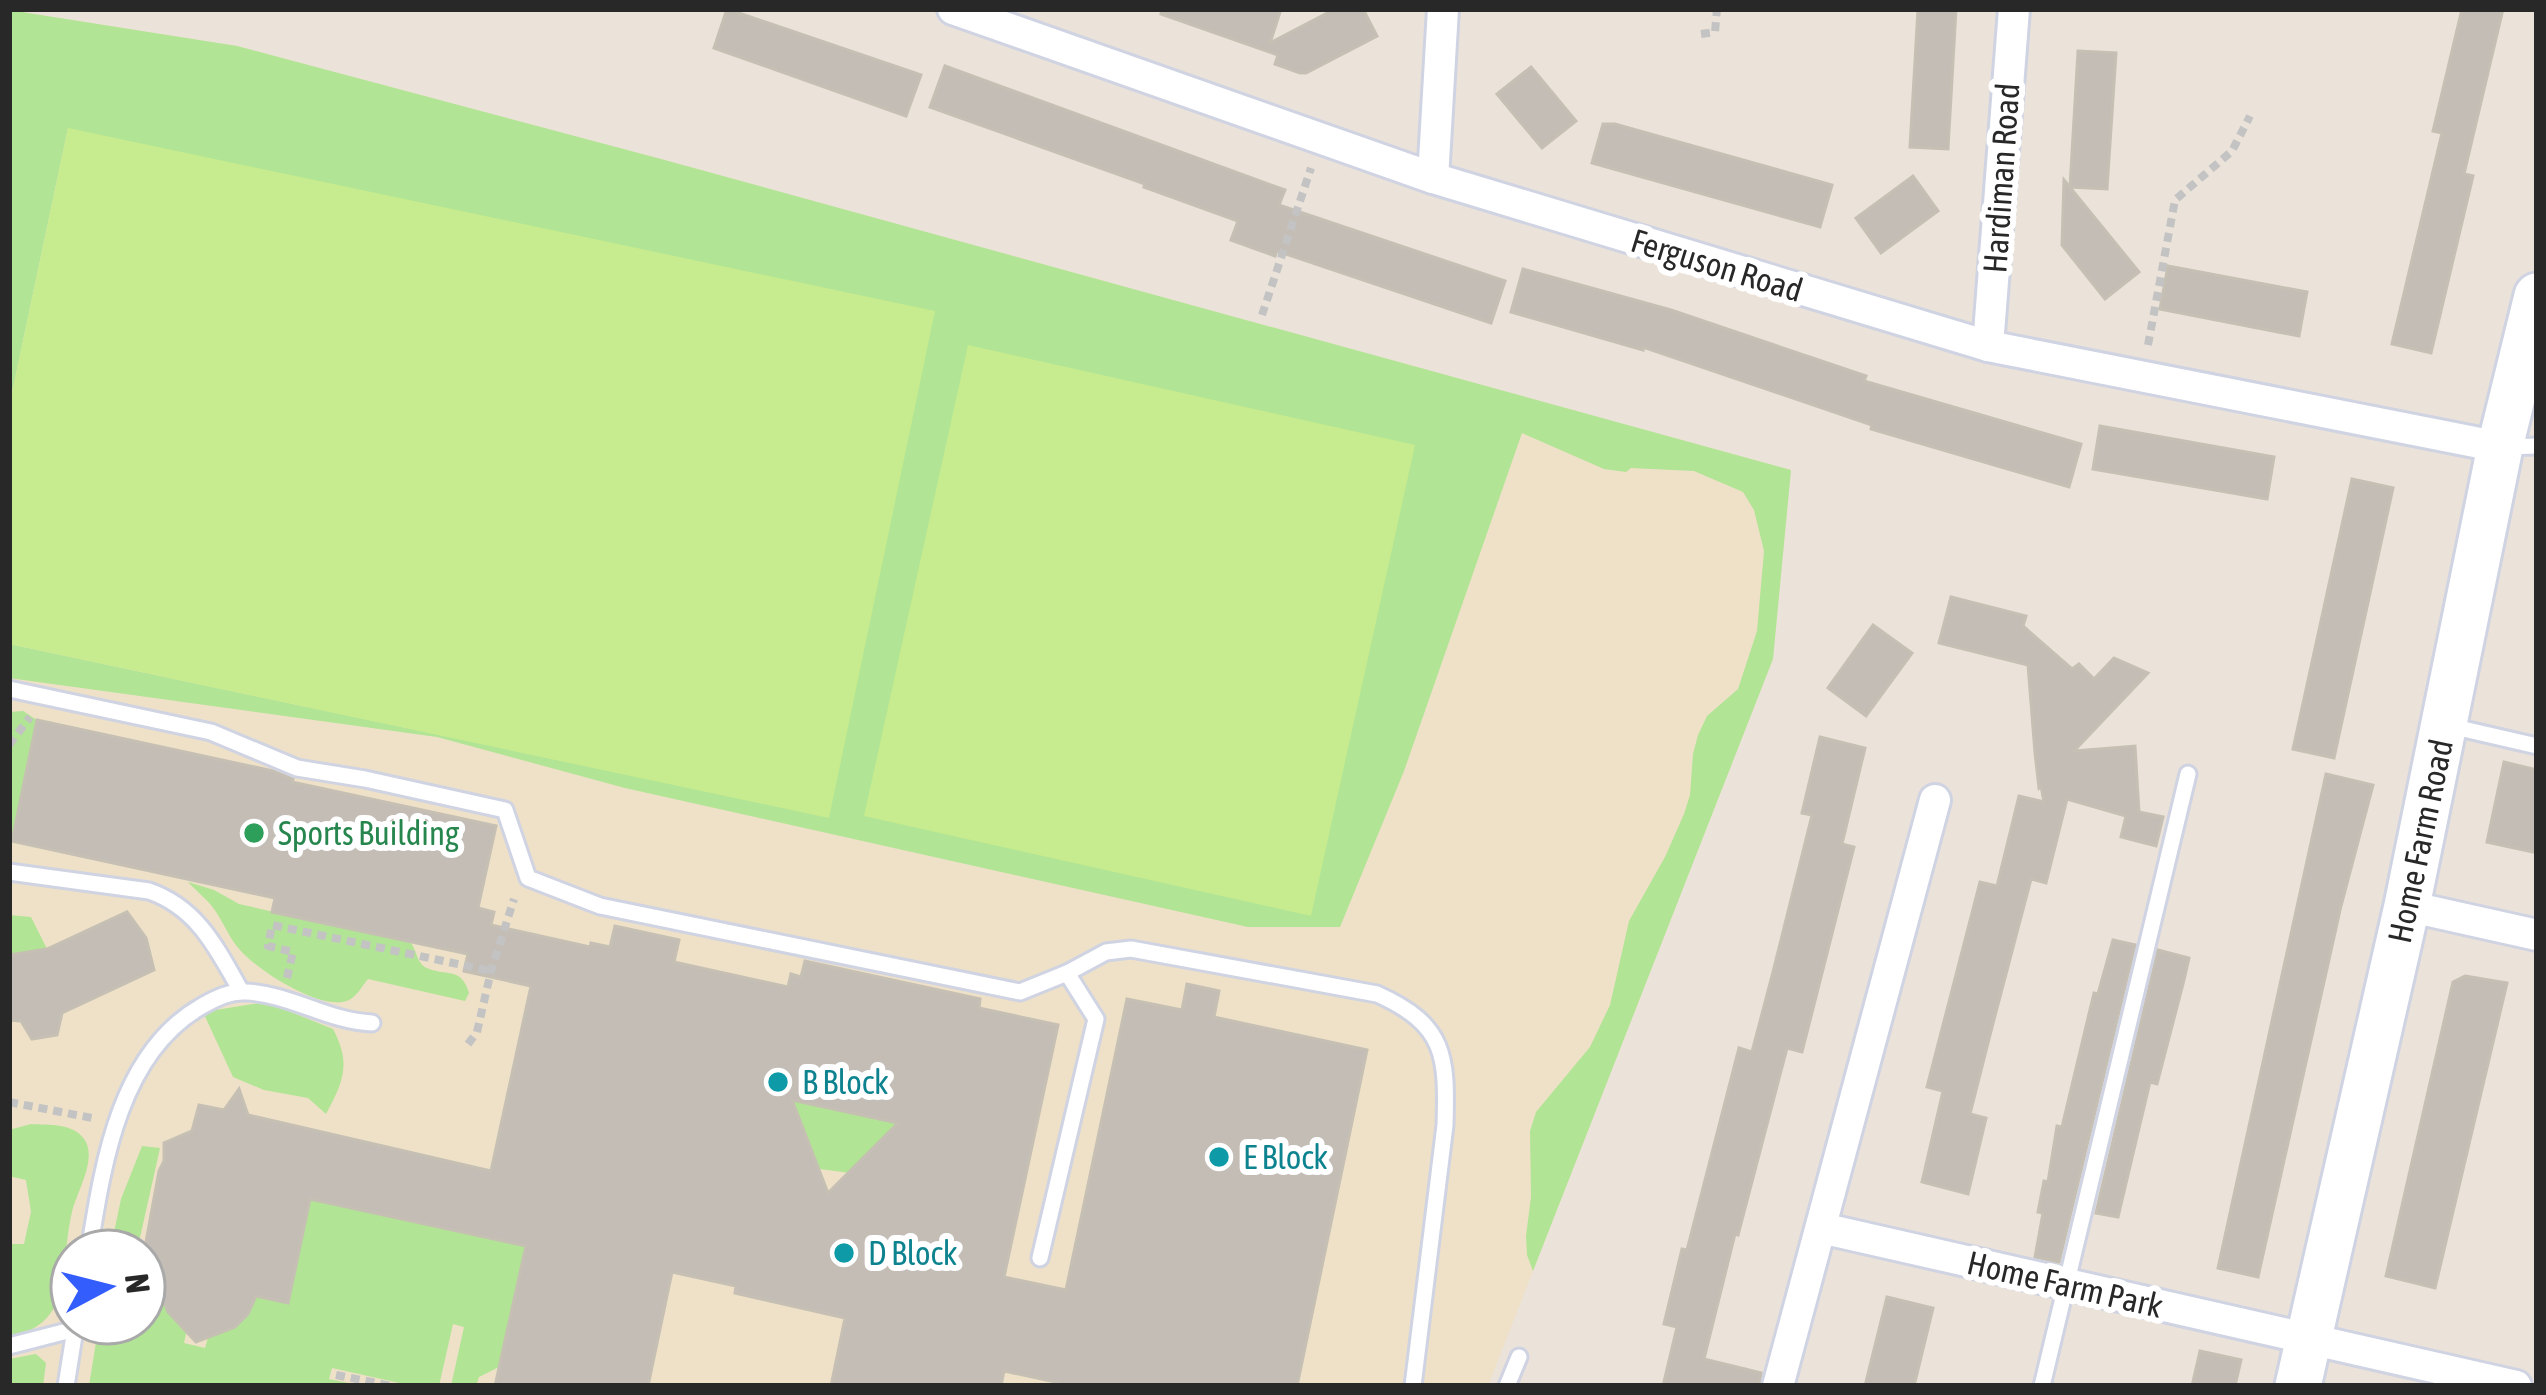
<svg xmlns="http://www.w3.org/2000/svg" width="2546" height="1395" viewBox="0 0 2546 1395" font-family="'Asap Condensed',sans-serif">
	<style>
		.education { fill: #eee1c8; fill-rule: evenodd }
		.green { fill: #b1e494 }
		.pitch { fill: #c6ec8f }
		.building { fill: #c3bdb6; stroke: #c6bfb3; stroke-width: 3; fill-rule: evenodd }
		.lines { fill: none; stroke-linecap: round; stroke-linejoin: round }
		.lane-casing { stroke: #cfd3e2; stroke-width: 21 }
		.street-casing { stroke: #cfd3e2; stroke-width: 36 }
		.secondary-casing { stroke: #cfd3e2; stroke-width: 51 }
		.path { stroke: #c3c3c3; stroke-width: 8; stroke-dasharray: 9 6; stroke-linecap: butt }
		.lane { stroke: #fff; stroke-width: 15 }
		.street { stroke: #fff; stroke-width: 30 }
		.secondary { stroke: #fff; stroke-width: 45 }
		.leisure-dot { fill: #2e9e5b; stroke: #fff; stroke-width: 4.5 }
		.culture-dot { fill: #0f9aa8; stroke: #fff; stroke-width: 4.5 }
		.labels { text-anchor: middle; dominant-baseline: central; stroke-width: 12; stroke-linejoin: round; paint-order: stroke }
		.street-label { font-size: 33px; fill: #282828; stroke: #fff }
		.leisure-label { font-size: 33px; fill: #27864d; stroke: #fff; text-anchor: start }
		.culture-label { font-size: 33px; fill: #0d838f; stroke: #fff; text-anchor: start }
	</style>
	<rect width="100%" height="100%" fill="#ebe3d9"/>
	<path class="education" d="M9 10 237 46 661 159 1791 470 1773 659 1488 1386H9ZM72 1251H144V1323H72Z"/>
	<g class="green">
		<polygon points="9,10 237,46 661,159 1791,470 1773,659 1533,1271 1527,1255 1526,1236 1531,1197 1530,1131 1536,1112 1590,1047 1610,1005 1629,921 1665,857 1684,814 1690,795 1693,754 1698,735 1707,716 1738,689 1757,631 1764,551 1754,510 1743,492 1694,471 1631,468 1626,472 1604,469 1522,433 1404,771 1340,927 1248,927 625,788 437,737 9,678 9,644 828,817 68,128 9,407"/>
		<polygon points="23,711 37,720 12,841 9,841 9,712"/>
		<path d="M188 882 214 890 239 904 411 943C417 951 417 964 427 968 447 977 461 966 469 993L465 1001 368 979C362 986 357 996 349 1000 323 1013 257 970 240 950 229 938 224 923 214 909 207 899 196 891 188 882Z"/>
		<polygon points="9,915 31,917 47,949 9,955"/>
		<path d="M266 1002 333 1029C351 1063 344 1081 326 1114L308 1098 264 1090 233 1077 203 1012Z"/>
		<polygon points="772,1096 935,1131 857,1164 850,1173 812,1168"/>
		<path d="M31 1124C49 1125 73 1123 84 1139 98 1158 77 1191 72 1212 66 1235 64 1288 55 1306 45 1325 29 1333 9 1336V1244H24L31 1212 26 1180 9 1176V1130Z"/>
		<polygon points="142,1146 160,1148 137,1251 110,1251 121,1199"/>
		<path d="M310 1199 526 1246 499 1367 479 1377 476 1386H451L464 1327 453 1324 439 1386H413L332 1368 329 1379 363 1386H89L99 1323H144V1291L161 1294 168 1312 187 1329 184 1343 205 1348 209 1334C237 1326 244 1323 256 1296L288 1302Z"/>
		<polygon points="36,1354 46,1363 43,1386 9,1386 9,1359"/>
	</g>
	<g class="pitch">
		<polygon points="68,128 935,311 829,818 9,644 9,407"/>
		<polygon points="968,345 1415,445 1311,916 864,816"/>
	</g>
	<g class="building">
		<polygon points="727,9 921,75 906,116 714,48"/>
		<polygon points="1162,9 1281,9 1270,43 1335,9 1363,9 1377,36 1306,73 1300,73 1275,64 1278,55 1161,14"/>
		<polygon points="1918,9 1956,9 1948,149 1910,147"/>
		<polygon points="2462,9 2503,9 2464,174 2473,176 2431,353 2392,344 2442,133 2433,131"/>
		<polygon points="2078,51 2116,53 2107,189 2070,187"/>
		<polygon points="945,66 1285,190 1279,205 1505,281 1491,323 1277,251 1275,256 1231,240 1238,221 1144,187 1145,184 930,107"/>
		<polygon points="1531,67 1576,121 1542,148 1497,94"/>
		<polygon points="1603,124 1615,124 1832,185 1820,227 1592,163"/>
		<polygon points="1913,176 1938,211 1881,253 1856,218"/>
		<polygon points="2064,180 2139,272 2105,299 2062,245"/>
		<polygon points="2168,266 2307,292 2299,336 2160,309"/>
		<polygon points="1523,269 1671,310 1866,376 1864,381 2081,444 2069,487 1871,429 1872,425 1643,347 1643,350 1511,312"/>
		<polygon points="2100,426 2274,457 2267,499 2093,469"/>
		<polygon points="2352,479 2393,488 2334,758 2293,749"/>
		<polygon points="1951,597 2026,616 2023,626 2072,669 2079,664 2094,679 2114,658 2148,673 2074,751 2135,746 2139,812 2163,817 2156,846 2121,837 2126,816 2067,799 2046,883 2031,879 1991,1031 1970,1114 1986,1118 1968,1194 1922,1182 1943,1091 1927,1087 1980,882 1997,886 2019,796 2044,802 2041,786 2039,788 2035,753 2028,665 1939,643"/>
		<polygon points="1873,625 1912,653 1866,716 1828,688"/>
		<path d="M37 720 273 771 293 779 292 782 496 826 478 908 494 912 491 925 590 947 591 943 610 947 615 926 679 940 674 962 788 987 791 974 801 977 805 961 980 999 979 1008 1058 1025 1004 1277 1066 1290 1127 999 1182 1010 1187 984 1219 991 1214 1017 1367 1050 1297 1386H1059L1060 1383 1004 1371 1001 1386H831L845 1318 735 1293 736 1286 672 1272 648 1386H495L526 1246 310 1199 288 1303 256 1296 248 1314 235 1327 196 1342 168 1312 161 1294V1278L144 1271V1253L159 1171 164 1161V1143L192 1131 199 1105 224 1110 239 1089 248 1115 491 1171 531 986 464 971 468 954 272 912 275 898 12 841ZM792 1100 898 1123 828 1193Z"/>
		<polygon points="1820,737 1865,748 1842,844 1854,847 1802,1052 1787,1048 1738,1235 1735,1234 1704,1359 1761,1373 1759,1386 1663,1386 1677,1327 1664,1324 1682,1249 1687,1250 1739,1048 1752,1052 1773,972 1812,815 1802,813"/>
		<polygon points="2504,762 2537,770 2537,853 2487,842"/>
		<polygon points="2326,774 2373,785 2341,906 2258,1277 2218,1268"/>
		<polygon points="127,912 146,938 154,970 62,1013 57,1035 32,1039 21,1021 9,1020 9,955 47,949"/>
		<polygon points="2113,940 2135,945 2059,1262 2035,1257 2043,1213 2038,1212 2044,1181 2048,1182 2057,1126 2062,1127 2094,993 2098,994"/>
		<polygon points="2158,950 2189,958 2184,980 2157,1084 2150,1082 2118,1217 2096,1213"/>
		<polygon points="2465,976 2507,983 2435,1288 2386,1276 2453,982"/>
		<polygon points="1887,1297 1933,1308 1914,1386 1865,1386"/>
		<polygon points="2200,1351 2241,1360 2235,1386 2192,1386"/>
	</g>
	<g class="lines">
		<g class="lane-casing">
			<g id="lane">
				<polyline points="2504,447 2537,446"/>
				<path d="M9 689 211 732 297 768 365 779 505 810 528 878 600 906 1020 992 1067 973 1106 952 1131 949 1377 994C1446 1025 1447 1056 1445 1125L1413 1386"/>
				<polyline points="2446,725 2537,746"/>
				<path d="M9 872 149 891C198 908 217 949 241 991"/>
				<path d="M89 1251C103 1164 119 1053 202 1006 216 998 230 991 246 992 291 994 327 1021 372 1023"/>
				<polyline points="1040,1258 1096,1019 1067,973"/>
				<polyline points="9,1346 75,1329"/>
				<polyline points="66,1386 76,1323"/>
				<polyline points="1507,1386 1519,1357"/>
				<polyline points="2042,1386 2188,774"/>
			</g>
		</g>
		<g class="street-casing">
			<g id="street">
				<polyline points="953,9 1433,178 1988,346 2500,447"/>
				<polyline points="1433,178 1443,9"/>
				<polyline points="1988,346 2014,9"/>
				<polyline points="2407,906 2537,935"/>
				<polyline points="1821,1228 2516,1386"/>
				<polyline points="1778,1386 1935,800"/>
			</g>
		</g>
		<g class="secondary-casing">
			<polyline id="secondary" points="2298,1386 2407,906 2500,447 2537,296"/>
		</g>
		<g class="path">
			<polyline points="1701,34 1715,32 1717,9"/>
			<polyline points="1262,315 1311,168"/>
			<polyline points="2148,345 2175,200 2232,151 2250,116"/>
			<polyline points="9,745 30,717"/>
			<polyline points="287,978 293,952 268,946 272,925 491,971"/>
			<polyline points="468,1044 477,1032 491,971 514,899"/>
			<polyline points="9,1102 92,1118"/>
			<polyline points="336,1375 392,1386"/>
		</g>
		<use href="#lane" class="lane"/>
		<use href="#street" class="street"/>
		<use href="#secondary" class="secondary"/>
	</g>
	<circle class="leisure-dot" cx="254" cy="833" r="12"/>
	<g class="culture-dot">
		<circle cx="778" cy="1082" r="12"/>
		<circle cx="1219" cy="1157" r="12"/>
		<circle cx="844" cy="1253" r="12"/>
	</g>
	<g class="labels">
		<g class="street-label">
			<text transform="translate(2001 178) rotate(-86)">Hardiman Road</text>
			<text transform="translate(1717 265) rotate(17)">Ferguson Road</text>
			<text transform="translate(2420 841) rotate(-78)">Home Farm Road</text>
			<text transform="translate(2065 1284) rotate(13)">Home Farm Park</text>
		</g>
		<g class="leisure-label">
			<text x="278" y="833">Sports Building</text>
		</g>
		<g class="culture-label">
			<text x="802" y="1082">B Block</text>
			<text x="1243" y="1157">E Block</text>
			<text x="868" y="1253">D Block</text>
		</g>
	</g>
	<rect width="2546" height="1395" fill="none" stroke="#282828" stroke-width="24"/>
	<g transform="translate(108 1287) rotate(83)"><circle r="57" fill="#ffffff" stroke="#a9a9a9" stroke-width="3"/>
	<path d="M0-9L21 45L0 30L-21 45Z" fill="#345dfe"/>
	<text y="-18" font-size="33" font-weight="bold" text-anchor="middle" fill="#282828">N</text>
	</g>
</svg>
